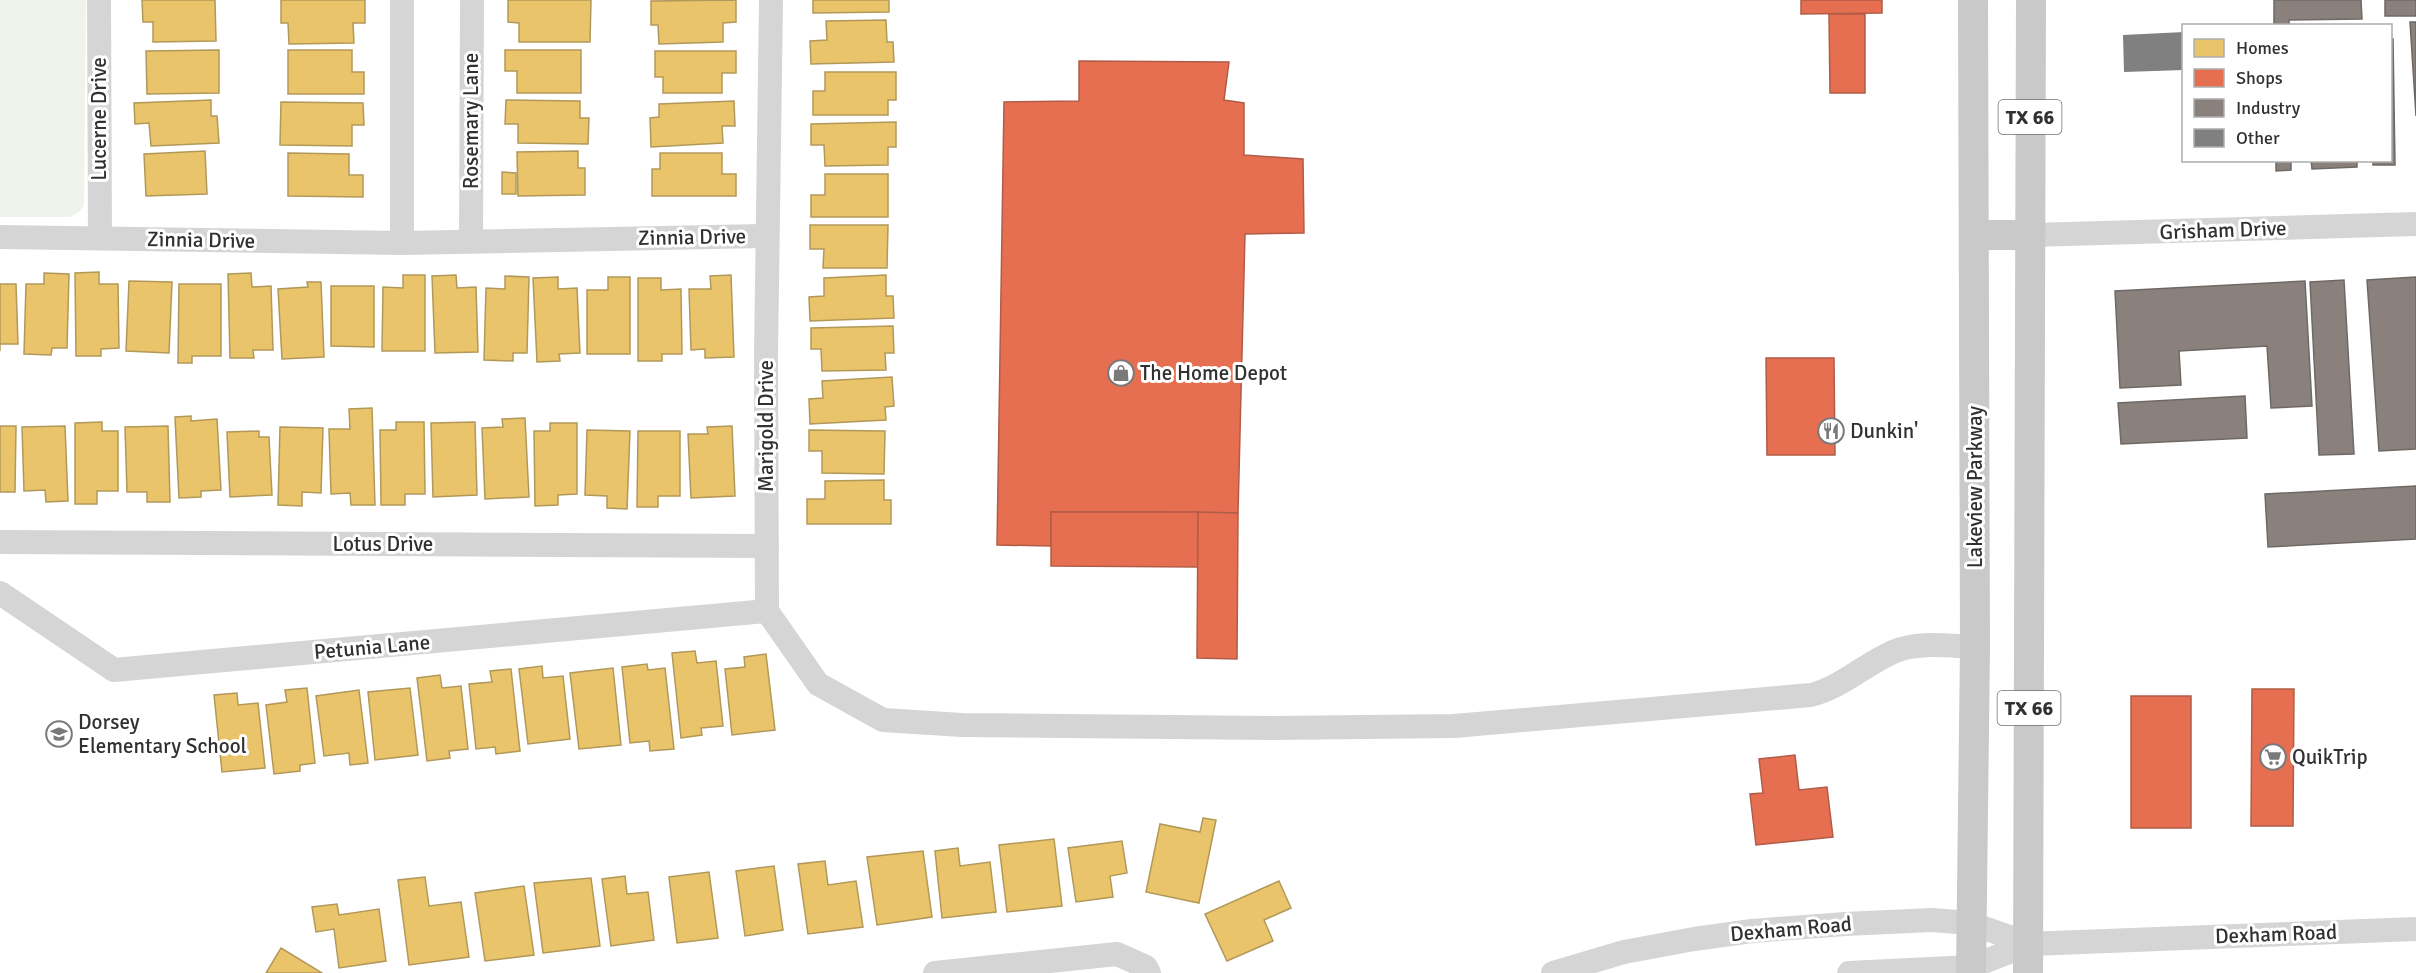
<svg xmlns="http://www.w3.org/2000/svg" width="2416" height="973" viewBox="0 0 2416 973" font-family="Signika,sans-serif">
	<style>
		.green { fill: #f0f3ec }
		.homes { fill: #e9c46a; stroke: #b29859; stroke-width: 1.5 }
		.shops { fill: #e76f51; stroke: #b05c47; stroke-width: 1.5 }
		.industry { fill: #8a817c; stroke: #6f6966; stroke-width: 1.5 }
		.building { fill: #808080 }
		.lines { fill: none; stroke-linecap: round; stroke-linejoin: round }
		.minor { stroke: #d5d5d5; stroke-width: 24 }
		.major { stroke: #c9c9c9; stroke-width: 30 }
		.labels { text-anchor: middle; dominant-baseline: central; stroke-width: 6; stroke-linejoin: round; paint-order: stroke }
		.shield { fill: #fff; stroke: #6f6f6f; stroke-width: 1.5 }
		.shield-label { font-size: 20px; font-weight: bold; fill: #313131 }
		.street-label { font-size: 21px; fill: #313131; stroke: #fff }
		.poi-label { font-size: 21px; fill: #313131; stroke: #fff; text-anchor: start }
	</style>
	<rect width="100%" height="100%" fill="#fff"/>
	<polygon class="green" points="0,0 86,0 84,205 79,212 70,217 0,217"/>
	<g class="homes">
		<polygon points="142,0 215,0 216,41 153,42 153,22 143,22"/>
		<polygon points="281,0 365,0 365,23 353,23 354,43 289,44 288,23 281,23"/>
		<polygon points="508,0 591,0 590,42 519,42 519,23 508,22"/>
		<polygon points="736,0 736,22 723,23 723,42 659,44 658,25 651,25 651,1"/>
		<polygon points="813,0 889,0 889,12 813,13"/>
		<polygon points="886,20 887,42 893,42 894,62 811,64 810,41 827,40 826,21"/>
		<polygon points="219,50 219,93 147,94 146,51"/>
		<polygon points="288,50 352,50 352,72 364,72 364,94 288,94"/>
		<polygon points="505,50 581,50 581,93 517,93 517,71 505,71"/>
		<polygon points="655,51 736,51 736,73 722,73 722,93 663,93 663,77 655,77"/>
		<polygon points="825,72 896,72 896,100 888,100 888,115 813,115 813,91 825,91"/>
		<polygon points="211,100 211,116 217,116 219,143 151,146 149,123 135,124 134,103"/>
		<polygon points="506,100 580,101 580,118 589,118 588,144 518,143 518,124 505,124"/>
		<polygon points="734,101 735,126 722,126 723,143 651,147 650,118 659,117 659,104"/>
		<polygon points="281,102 363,103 364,125 352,125 352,146 280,145"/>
		<polygon points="896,122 896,147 888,147 888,165 825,166 824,145 811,145 811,124"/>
		<polygon points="205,151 207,194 146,196 144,154"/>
		<polygon points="578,151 578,168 585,168 585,195 518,196 517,152"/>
		<polygon points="288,153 349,154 349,175 363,175 363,197 288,196"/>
		<polygon points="660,153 722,153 722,174 736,174 736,196 652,196 652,169 660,169"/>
		<polygon points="502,172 516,173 516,194 502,194"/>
		<polygon points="825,174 888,174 888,217 811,217 811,195 825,195"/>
		<polygon points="810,225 888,225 887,268 823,268 824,249 810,249"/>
		<polygon points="99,272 99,284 118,284 119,348 101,349 101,356 76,356 75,273"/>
		<polygon points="44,273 69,274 67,348 52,348 51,355 24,354 26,284 44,284"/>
		<polygon points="251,273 252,287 271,286 273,350 253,350 254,358 230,358 228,274"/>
		<polygon points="403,275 425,275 425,351 382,351 383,287 403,288"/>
		<polygon points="456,275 457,288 476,287 478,352 435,353 432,276"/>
		<polygon points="731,275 734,357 705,358 705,349 691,350 689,289 711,289 710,276"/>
		<polygon points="886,275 886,296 893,296 894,318 810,321 809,297 824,296 824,278"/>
		<polygon points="505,276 529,277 527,353 513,353 513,361 484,360 486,288 505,289"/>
		<polygon points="558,277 558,289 577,288 580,353 559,354 560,361 537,362 533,278"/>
		<polygon points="608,277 630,277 630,354 587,354 587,290 608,290"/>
		<polygon points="638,278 661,278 661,290 681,289 682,354 662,354 662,361 638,361"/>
		<polygon points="129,281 172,282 169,353 126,351"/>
		<polygon points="307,282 321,282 324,357 282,359 278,289 308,287"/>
		<polygon points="0,284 16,284 18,344 0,344 0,351"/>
		<polygon points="179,284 221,284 221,356 192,356 192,363 178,363"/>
		<polygon points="331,286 374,286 374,347 331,346"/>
		<polygon points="893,326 894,353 885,353 886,370 822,371 821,349 811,349 811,328"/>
		<polygon points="892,377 894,406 885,407 886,420 810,424 809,399 823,398 822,381"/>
		<polygon points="372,408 375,505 351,505 350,493 331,494 329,429 350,429 349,409"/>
		<polygon points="191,416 191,421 217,419 221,490 201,491 201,497 179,498 175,417"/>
		<polygon points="525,418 529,497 485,499 482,428 503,427 502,419"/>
		<polygon points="102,422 102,431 118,431 118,491 97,491 97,504 75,504 75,423"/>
		<polygon points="396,422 424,422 425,494 405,494 405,505 381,505 380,430 396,430"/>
		<polygon points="475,422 477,495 433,497 431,423"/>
		<polygon points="550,423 577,423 577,494 558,495 558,505 535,506 534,431 550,431"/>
		<polygon points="0,426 16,426 15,492 0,492"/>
		<polygon points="65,426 68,501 46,502 45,490 24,491 22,427"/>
		<polygon points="168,426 170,502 147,502 147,492 127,492 125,427"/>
		<polygon points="732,426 735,496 691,498 688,434 708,434 707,427"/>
		<polygon points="280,427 323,428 321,493 302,492 302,506 278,505"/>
		<polygon points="587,430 630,431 627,509 607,508 607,496 585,495"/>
		<polygon points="809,430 885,431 884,474 822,473 822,451 809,451"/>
		<polygon points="259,431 259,437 269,437 272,495 230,497 227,432"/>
		<polygon points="638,431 680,431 680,496 658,496 658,507 637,507"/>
		<polygon points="884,480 884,500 891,500 891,524 807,524 807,499 825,499 825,481"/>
		<polygon points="695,651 697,663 716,661 723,726 701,728 702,735 681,738 672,653"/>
		<polygon points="766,654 775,730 732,735 725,669 745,667 744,657"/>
		<polygon points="647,664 648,670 665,668 674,749 650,751 649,741 630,743 622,667"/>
		<polygon points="542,666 543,678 563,676 570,739 528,744 519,669"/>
		<polygon points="613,668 621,745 579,749 570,673"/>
		<polygon points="511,669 520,751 496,754 495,747 476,749 469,684 492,682 490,671"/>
		<polygon points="440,675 442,688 461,686 468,749 449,751 450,758 427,761 417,678"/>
		<polygon points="307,688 315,763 300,765 300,771 274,774 266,705 287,702 285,690"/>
		<polygon points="410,688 418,755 375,760 368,692"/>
		<polygon points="359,690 368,763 350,765 349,753 324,756 316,696"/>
		<polygon points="237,693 238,705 258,703 265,768 222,772 214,695"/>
		<polygon points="1203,818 1216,820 1199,903 1146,892 1160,824 1200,832"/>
		<polygon points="1054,839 1062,906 1007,912 999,845"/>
		<polygon points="1122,841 1127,873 1110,876 1113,897 1076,902 1068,848"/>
		<polygon points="958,848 960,866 990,862 996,912 942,918 935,851"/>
		<polygon points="923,851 932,917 877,925 867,857"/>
		<polygon points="825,861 828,885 856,881 863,927 808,934 798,864"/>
		<polygon points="774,866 783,930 745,936 736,871"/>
		<polygon points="709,872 718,938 677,943 669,877"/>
		<polygon points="625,876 627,894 648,892 654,940 611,946 602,879"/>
		<polygon points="425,877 429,906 461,902 469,957 409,965 398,880"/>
		<polygon points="591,878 600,946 543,953 534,883"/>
		<polygon points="1279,881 1291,908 1264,920 1273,941 1227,961 1205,914"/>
		<polygon points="524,886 534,955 485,961 475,893"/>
		<polygon points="337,904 339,915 379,909 386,961 339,968 334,929 316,932 312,907"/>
		<polygon points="281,948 322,973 266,973"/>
	</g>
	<g class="shops">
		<polygon points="1801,0 1882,0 1882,13 1801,14"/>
		<polygon points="1829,14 1865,14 1865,93 1830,93"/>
		<polygon points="1079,61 1229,62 1224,100 1244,103 1244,155 1303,159 1304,233 1245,234 1238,513 1051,512 1051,546 997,545 1004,102 1079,101"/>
		<polygon points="1766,358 1834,358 1835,455 1767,455"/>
		<polygon points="1051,512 1198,512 1198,567 1051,566"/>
		<polygon points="1198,512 1238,513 1237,659 1197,658"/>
		<polygon points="2252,689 2294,689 2293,826 2251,826"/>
		<rect x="2131" y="696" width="60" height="132"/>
		<polygon points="1795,755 1799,790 1827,787 1833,837 1756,845 1750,794 1763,793 1759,759"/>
	</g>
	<g class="industry">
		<polygon points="2274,0 2361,0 2362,19 2289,20 2289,26 2274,26"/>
		<rect x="2385" y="0" width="31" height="16"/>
		<polygon points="2410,22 2416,22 2416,116"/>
		<polygon points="2390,39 2393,39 2395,165 2373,165 2373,160 2390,160"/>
		<polygon points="2276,160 2291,160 2291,170 2276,171"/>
		<polygon points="2311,160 2357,160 2357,167 2312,169"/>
		<polygon points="2416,277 2416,449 2379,451 2367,280"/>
		<polygon points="2344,280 2354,454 2319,455 2310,282"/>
		<polygon points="2305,281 2312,406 2271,408 2267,346 2179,351 2181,385 2120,388 2115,291"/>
		<polygon points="2245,396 2247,438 2121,444 2118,403"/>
		<polygon points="2416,486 2416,539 2268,547 2265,494"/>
	</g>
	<polygon class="building" points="2184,32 2184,70 2124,72 2123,35"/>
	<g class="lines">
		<g class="minor">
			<polyline points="99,0 100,238"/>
			<polyline points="402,0 402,243 767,236"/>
			<path d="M771 0 766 355 767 611 818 684 883 720 962 725 1275 728 1454 726 1811 695C1842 687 1864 665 1893 652 1917 641 1950 646 1975 647"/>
			<polyline points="2029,235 2416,224"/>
			<polyline points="0,237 402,243"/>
			<polyline points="471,241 472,0"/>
			<polyline points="0,542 767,546"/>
			<polyline points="0,593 114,670 767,611"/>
			<polyline points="935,973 1117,954 1146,967 1149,973"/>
			<polyline points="1553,973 1624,952 1694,939 1752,931 1845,924 1932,920 1970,923 2029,944"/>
			<polyline points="1849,973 1971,967 2029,944 2416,929"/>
		</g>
		<g class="major">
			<polyline points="1975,235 2029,235"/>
			<polyline points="1971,973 1975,647 1973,0"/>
			<polyline points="2028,973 2031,0"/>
		</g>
	</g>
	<defs>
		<g id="shop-ring" transform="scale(1.35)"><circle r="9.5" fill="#fff" stroke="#797979" stroke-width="1.5"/><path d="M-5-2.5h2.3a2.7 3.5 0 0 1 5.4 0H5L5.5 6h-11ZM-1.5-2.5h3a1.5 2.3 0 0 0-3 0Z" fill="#797979"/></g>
		<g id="restaurant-ring" transform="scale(1.35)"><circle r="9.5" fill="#fff" stroke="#797979" stroke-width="1.5"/><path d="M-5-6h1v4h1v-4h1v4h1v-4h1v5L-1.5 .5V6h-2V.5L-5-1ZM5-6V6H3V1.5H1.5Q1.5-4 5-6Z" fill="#797979"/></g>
		<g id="school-ring" transform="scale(1.35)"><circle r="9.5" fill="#fff" stroke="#797979" stroke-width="1.5"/><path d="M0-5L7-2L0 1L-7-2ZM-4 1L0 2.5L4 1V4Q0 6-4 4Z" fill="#797979"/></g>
		<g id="supermarket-ring" transform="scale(1.35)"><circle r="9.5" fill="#fff" stroke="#797979" stroke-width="1.5"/><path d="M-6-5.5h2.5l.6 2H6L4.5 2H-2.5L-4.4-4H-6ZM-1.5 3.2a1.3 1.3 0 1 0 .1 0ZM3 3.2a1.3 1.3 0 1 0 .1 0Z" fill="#797979"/></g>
	</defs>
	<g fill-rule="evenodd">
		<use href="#shop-ring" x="1121" y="373"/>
		<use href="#restaurant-ring" x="1831" y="431"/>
		<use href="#school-ring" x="59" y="734"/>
		<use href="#supermarket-ring" x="2273" y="757"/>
	</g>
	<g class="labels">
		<g class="shield">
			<rect x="1998.5" y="100" width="63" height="34" rx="4.5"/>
			<rect x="1997.5" y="691" width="63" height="34" rx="4.5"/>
		</g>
		<g class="shield-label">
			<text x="2030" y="117">TX 66</text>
			<text x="2029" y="708">TX 66</text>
		</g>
		<g class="street-label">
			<text transform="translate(99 119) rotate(-90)">Lucerne Drive</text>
			<text transform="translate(471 121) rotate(-90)">Rosemary Lane</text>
			<text transform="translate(2223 230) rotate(-2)">Grisham Drive</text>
			<text transform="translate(692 237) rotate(-1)">Zinnia Drive</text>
			<text transform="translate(201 240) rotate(1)">Zinnia Drive</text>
			<text transform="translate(766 426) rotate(-90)">Marigold Drive</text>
			<text transform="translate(1975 487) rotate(-90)">Lakeview Parkway</text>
			<text x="383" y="544">Lotus Drive</text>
			<text transform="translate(372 647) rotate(-5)">Petunia Lane</text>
			<text transform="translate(1791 929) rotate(-5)">Dexham Road</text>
			<text transform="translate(2276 934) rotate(-2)">Dexham Road</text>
		</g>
		<g class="poi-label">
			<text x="1140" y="373">The Home Depot</text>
			<text x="1850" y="431">Dunkin'</text>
			<text x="78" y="722">Dorsey<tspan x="78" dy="24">Elementary School</tspan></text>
			<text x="2292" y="757">QuikTrip</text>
		</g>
	</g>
	<rect x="2182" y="24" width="210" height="138" fill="#ffffff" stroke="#adadad" stroke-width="1.5"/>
	<rect x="2194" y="39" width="30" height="18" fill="#e9c46a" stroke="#adadad" stroke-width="1.5"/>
	<text x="2236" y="54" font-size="18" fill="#313131">Homes</text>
	<rect x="2194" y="69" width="30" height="18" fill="#e76f51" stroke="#adadad" stroke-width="1.5"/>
	<text x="2236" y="84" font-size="18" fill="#313131">Shops</text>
	<rect x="2194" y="99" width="30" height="18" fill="#8a817c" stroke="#adadad" stroke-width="1.5"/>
	<text x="2236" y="114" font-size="18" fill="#313131">Industry</text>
	<rect x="2194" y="129" width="30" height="18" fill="#808080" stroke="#adadad" stroke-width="1.5"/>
	<text x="2236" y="144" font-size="18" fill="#313131">Other</text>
</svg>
